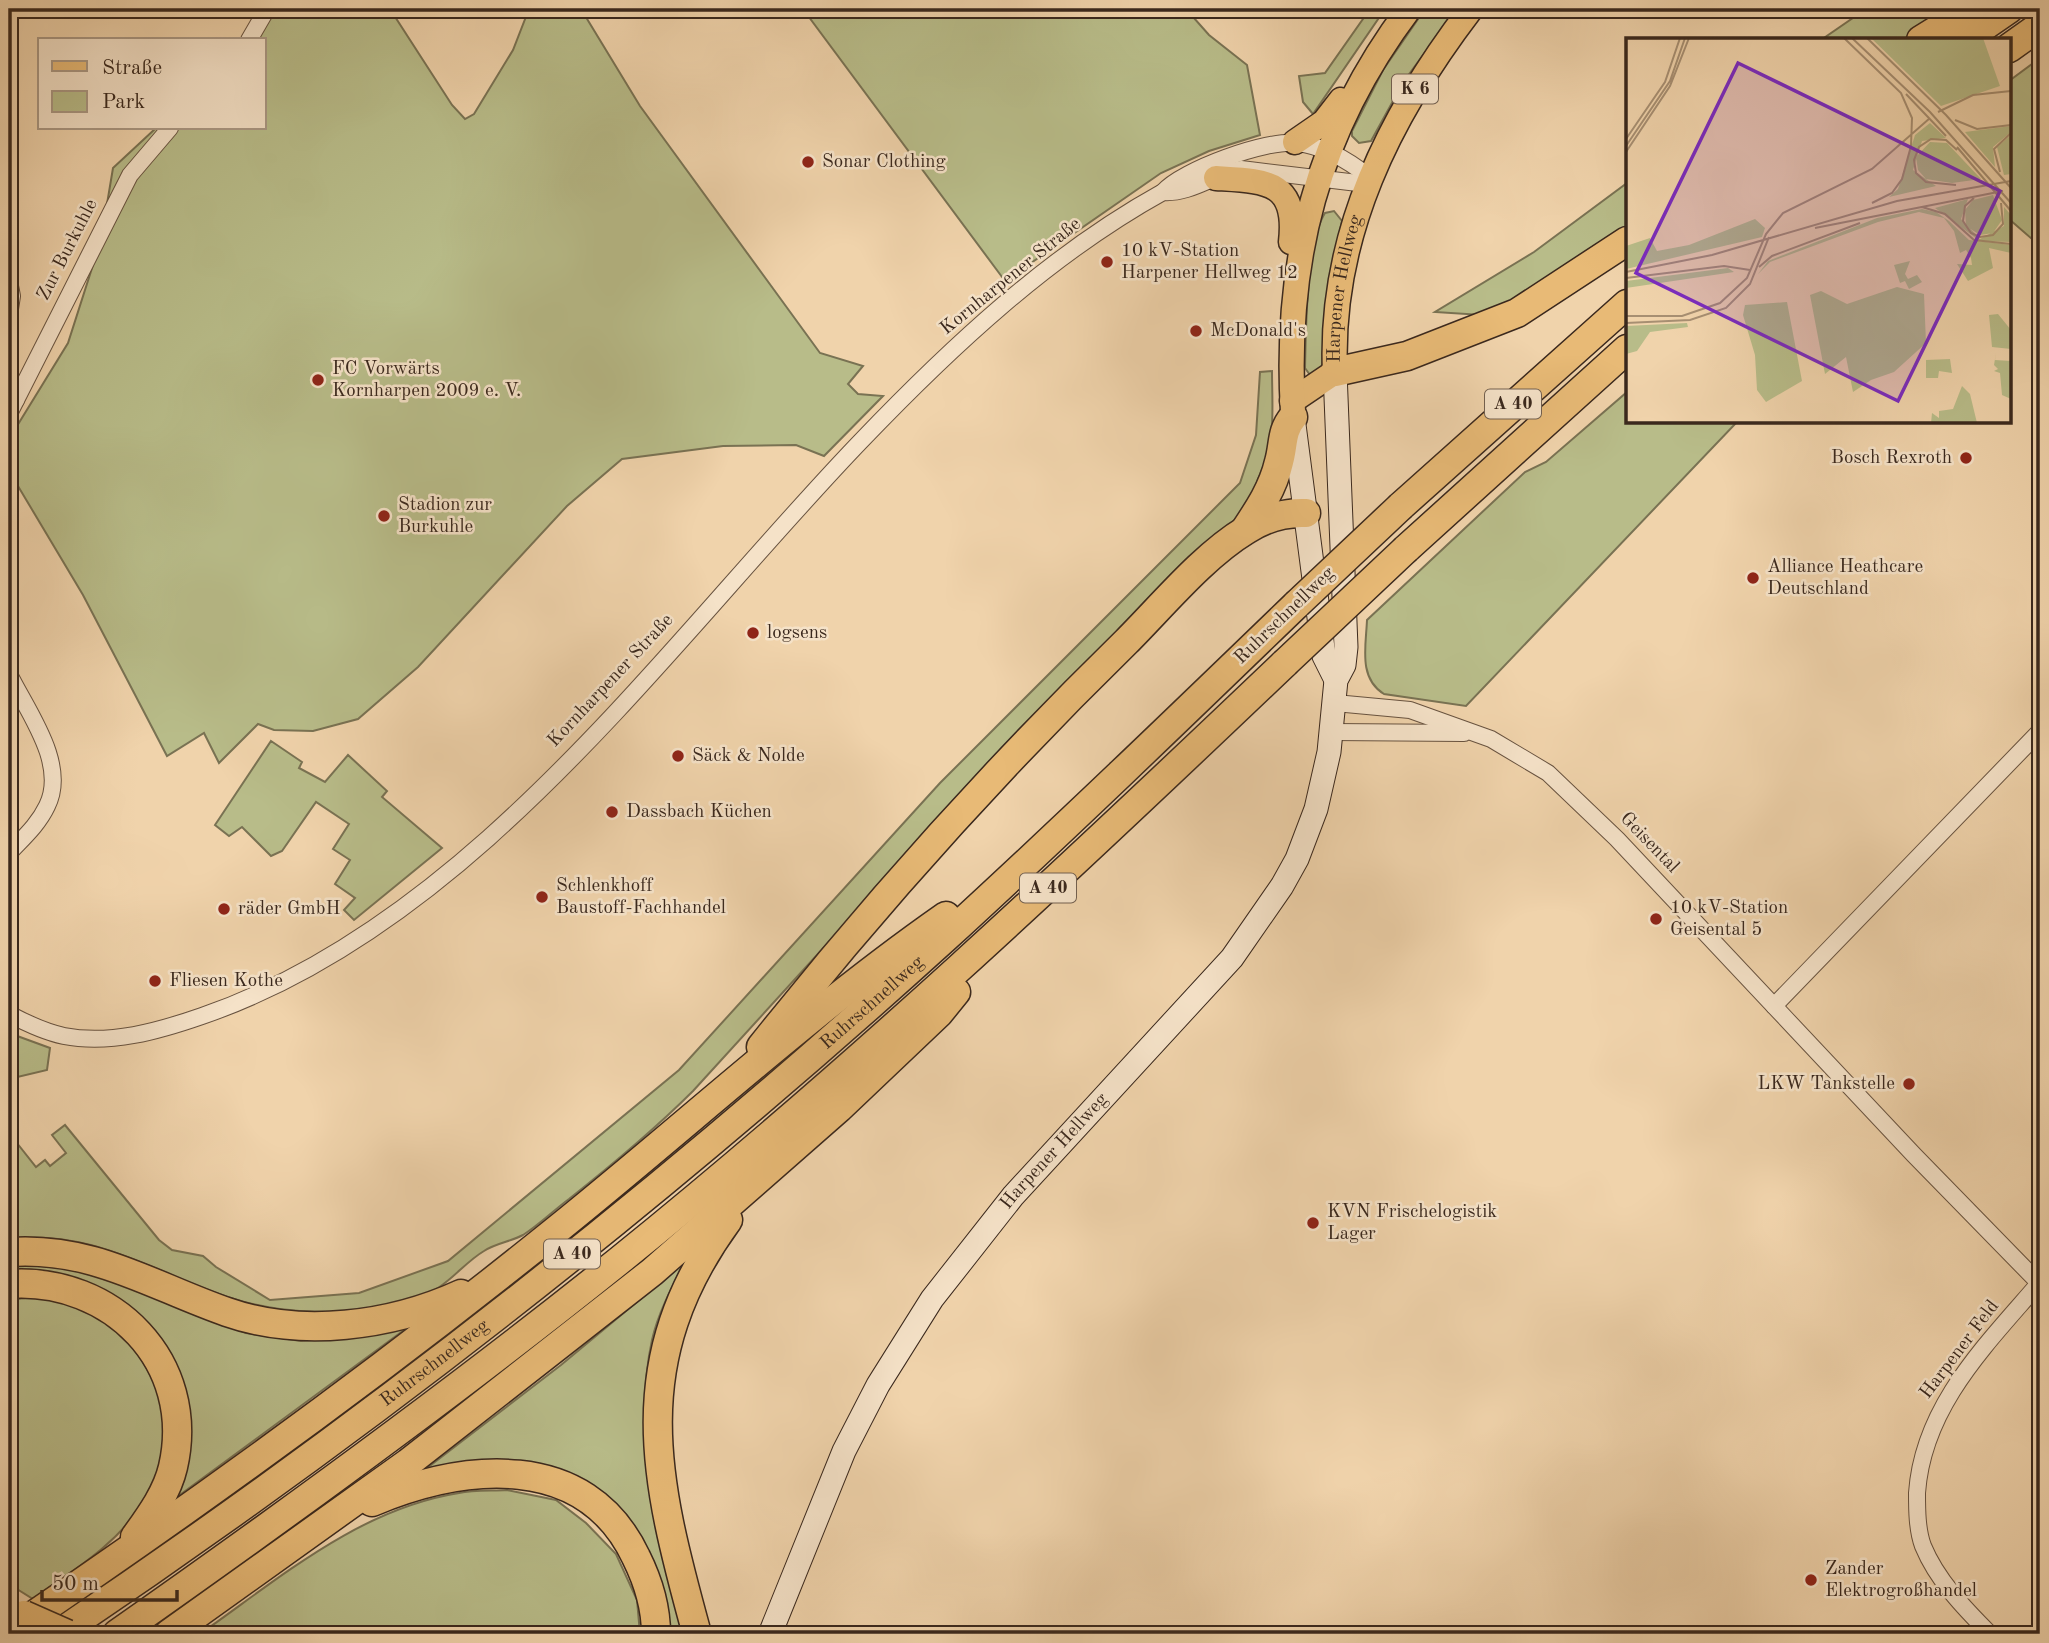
<svg xmlns="http://www.w3.org/2000/svg" width="2049" height="1643" viewBox="0 0 2049 1643" font-family="'Old Standard TT',serif">
	<style>
		.green { fill: #b8bc89; stroke: #797253; stroke-width: 2 }
		.lines { fill: none; stroke-linecap: round; stroke-linejoin: round }
		.street-casing { stroke: #685340; stroke-width: 18 }
		.secondary-casing { stroke: #3a281d; stroke-width: 25 }
		.primary-casing { stroke: #3a281d; stroke-width: 27 }
		.highway-casing { stroke: #3a281d; stroke-width: 31 }
		.street { stroke: #f5e2c8; stroke-width: 16 }
		.secondary { stroke: #f5e2c8; stroke-width: 23 }
		.primary { stroke: #e8ba76; stroke-width: 24 }
		.highway { stroke: #e8ba76; stroke-width: 28 }
		.highway-bridge-casing { stroke: #3a281d; stroke-width: 31; stroke-linecap: butt }
		.highway-bridge { stroke: #e8ba76; stroke-width: 28 }
		.poi-dot { fill: #8f2418; stroke: #f5e2c8; stroke-width: 2.5 }
		.labels { text-anchor: middle; dominant-baseline: central; stroke-width: 5; stroke-linejoin: round; paint-order: stroke }
		.shield { fill: #f5e2c8; stroke: #726050; stroke-width: 2 }
		.shield-label { font-size: 18px; font-weight: bold; fill: #3a281d }
		.poi-label { font-size: 19px; fill: #3a281d; stroke: #f5e2c8; text-anchor: start }
		.street-label { font-size: 19px; fill: #3a281d; stroke: #f5e2c8 }
		.inset-road { fill: none; stroke: #a78f72; stroke-width: 2 }
		.view { fill: #7b2cbf; fill-opacity: 0.15; stroke: #7b2cbf; stroke-width: 3.5 }
		.inset-edge { fill: none; stroke: #3a281d; stroke-width: 3.5 }
	</style>
	<rect width="100%" height="100%" fill="#f0d3ab"/>
	<filter id="stains"><feTurbulence type="fractalNoise" baseFrequency=".00286" numOctaves="4"/><feColorMatrix values="0 0 0 0 .2 0 0 0 0 .09 0 0 0 0 .02 0 0 0 .5 -.17"/></filter>
	<radialGradient id="worn" r=".72"><stop offset=".6" stop-color="#630" stop-opacity="0"/><stop offset="1" stop-color="#630" stop-opacity=".3"/></radialGradient>
	<g class="green">
		<polygon points="260,9 390,9 452,105 465,119 474,114 513,50 529,9 581,9 640,106 820,353 863,366 848,384 858,394 883,396 824,456 796,445 723,446 622,459 567,506 418,667 358,719 313,731 274,730 258,724 219,763 204,733 167,756 83,595 9,471 9,439 68,343 101,240 113,168 156,128 264,128 264,40 243,40"/>
		<polygon points="803,9 1186,9 1209,35 1247,65 1260,135 1209,151 1161,173 1005,281"/>
		<polygon points="1370,9 1385,9 1313,114 1303,102 1299,76 1325,73"/>
		<polygon points="1425,9 1457,9 1404,81 1371,141 1359,143 1352,136 1352,131 1383,70"/>
		<polygon points="1866,9 1957,9 1909,40 1821,40"/>
		<polygon points="2040,58 2040,246 2009,219 2009,81"/>
		<polygon points="1627,183 1627,228 1519,300 1482,315 1435,312 1534,252"/>
		<path d="M1334 211 1342 221C1331 270 1324 319 1322 369L1310 375 1305 368C1306 331 1306 243 1325 213Z"/>
		<path d="M1272 371C1272 400 1275 431 1266 460 1262 473 1253 483 1256 496L1250 506 972 785 693 1091C654 1130 612 1165 569 1199 554 1210 539 1225 523 1235 510 1242 496 1243 484 1251 467 1261 455 1277 438 1288 387 1320 287 1317 231 1298 156 1274 93 1228 9 1239V1133L36 1167 45 1160 50 1166 66 1153 52 1135 65 1125 159 1240 172 1250 203 1256 216 1267 270 1300 359 1293 448 1261 679 1070 940 783 1240 483 1256 435 1260 372Z"/>
		<path d="M1627 392V422H1737L1466 706 1384 694C1358 678 1366 646 1367 620L1525 472 1546 462Z"/>
		<polygon points="271,741 302,762 299,768 325,782 348,755 387,791 382,797 442,848 354,920 344,910 355,898 335,884 350,860 333,849 349,824 316,802 282,851 271,856 242,827 229,836 215,825"/>
		<polygon points="9,1033 50,1048 47,1070 9,1079"/>
		<path d="M685 1262C672 1287 658 1313 652 1340 630 1440 663 1538 685 1634H667L657 1579 543 1468 501 1460 454 1464 418 1475 561 1365Z"/>
		<polygon points="9,1264 71,1265 246,1333 301,1341 363,1336 415,1322 177,1497 188,1444 163,1348 9,1272"/>
		<path d="M34 1297C59 1300 84 1305 106 1318 120 1326 130 1341 138 1354 169 1400 175 1450 145 1500 119 1543 73 1571 33 1599L9 1584V1300Z"/>
		<path d="M507 1490 556 1500 586 1523 616 1554 637 1600 640 1634H200C280 1578 359 1509 459 1493 474 1490 492 1491 507 1490Z"/>
	</g>
	<g class="lines">
		<g class="street-casing">
			<g id="street">
				<polyline points="249,40 267,9"/>
				<path d="M1163 192C1191 194 1214 174 1241 169L1366 184"/>
				<polyline points="9,281 12,296 9,315"/>
				<polyline points="9,378 16,400"/>
				<polyline points="9,414 130,175 170,128"/>
				<path d="M9 674C27 711 68 764 47 806 38 825 23 838 9 853"/>
				<polyline points="1335,703 1410,710 1491,739 1548,773 1617,839 1914,1155 2039,1283"/>
				<polyline points="1332,732 1464,733"/>
				<polyline points="1774,1006 2040,731"/>
				<path d="M9 1014C26 1023 45 1032 64 1036 110 1045 159 1031 202 1016 475 922 667 643 860 442 950 348 1049 255 1163 192 1182 170 1267 139 1297 143 1324 146 1348 160 1369 177"/>
				<path d="M1990 1634C1964 1608 1937 1580 1923 1546 1917 1530 1917 1509 1917 1493 1923 1406 1986 1345 2040 1282"/>
			</g>
		</g>
		<g class="secondary-casing">
			<g id="secondary">
				<polyline points="1293,417 1324,656 1336,680"/>
				<path id="s1" d="M770 1634 844 1451 878 1385 932 1299 1013 1196 1232 958 1282 886 1297 859 1316 809 1329 752 1336 680 1344 665 1346 647 1335 372"/>
			</g>
		</g>
		<g class="primary-casing">
			<g id="primary">
				<polyline points="1295,142 1324,122 1341,100"/>
				<path d="M1216 178C1265 181 1298 180 1291 242"/>
				<path id="s2" d="M1292 401 1335 372C1329 235 1390 115 1471 9"/>
				<path d="M1293 412C1284 261 1317 131 1409 9"/>
			</g>
		</g>
		<g class="highway-casing">
			<g id="highway">
				<polyline points="1921,40 1971,9"/>
				<polyline points="1964,40 2009,9"/>
				<polyline points="2009,48 2040,26"/>
				<polyline points="1335,372 1407,356 1517,313 1627,241"/>
				<polyline points="1401,506 1627,304"/>
				<path d="M1245 530C1259 509 1273 488 1279 462 1284 445 1281 431 1293 417"/>
				<polyline points="1406,549 1627,349"/>
				<path d="M761 1047C874 905 996 769 1126 642 1162 606 1203 556 1246 530 1263 519 1285 512 1306 513"/>
				<path d="M9 1252C93 1246 152 1286 227 1312 301 1338 391 1326 461 1294"/>
				<path d="M9 1284C112 1277 197 1362 173 1467 167 1493 150 1516 135 1537"/>
				<path d="M372 1502C463 1464 585 1449 636 1557 648 1581 656 1607 656 1634"/>
				<path d="M9 1632C194 1507 375 1376 549 1236 682 1130 807 1013 946 916"/>
				<path id="s3" d="M58 1634C369 1425 666 1191 944 939 1063 830 1180 717 1297 604"/>
				<path d="M117 1634C288 1514 457 1391 620 1260 852 1073 1069 869 1285 663"/>
				<polyline points="169,1634 408,1463 652,1272 839,1108 939,1013 956,992"/>
				<path d="M697 1634C654 1478 625 1361 728 1220"/>
			</g>
		</g>
		<use href="#street" class="street"/>
		<use href="#secondary" class="secondary"/>
		<use href="#primary" class="primary"/>
		<use href="#highway" class="highway"/>
		<g class="highway-bridge-casing">
			<g id="highway-bridge">
				<polyline points="1297,604 1401,506"/>
				<polyline points="1285,663 1406,549"/>
				<polyline points="24,1615 67,1634"/>
			</g>
		</g>
		<use href="#highway-bridge" class="highway-bridge"/>
	</g>
	<g class="poi-dot">
		<circle cx="808" cy="162" r="7"/>
		<circle cx="1107" cy="262" r="7"/>
		<circle cx="1196" cy="331" r="7"/>
		<circle cx="318" cy="380" r="7"/>
		<circle cx="1966" cy="458" r="7"/>
		<circle cx="384" cy="516" r="7"/>
		<circle cx="1753" cy="578" r="7"/>
		<circle cx="753" cy="633" r="7"/>
		<circle cx="678" cy="756" r="7"/>
		<circle cx="612" cy="812" r="7"/>
		<circle cx="542" cy="897" r="7"/>
		<circle cx="224" cy="909" r="7"/>
		<circle cx="1656" cy="919" r="7"/>
		<circle cx="155" cy="981" r="7"/>
		<circle cx="1909" cy="1084" r="7"/>
		<circle cx="1313" cy="1223" r="7"/>
		<circle cx="1811" cy="1580" r="7"/>
	</g>
	<g class="labels">
		<g class="shield">
			<rect x="1392" y="74.5" width="46" height="29" rx="5"/>
			<rect x="1485" y="389.5" width="56" height="29" rx="5"/>
			<rect x="1020" y="873.5" width="56" height="29" rx="5"/>
			<rect x="544" y="1239.5" width="56" height="29" rx="5"/>
		</g>
		<g class="shield-label">
			<text x="1415" y="89">K 6</text>
			<text x="1513" y="404">A 40</text>
			<text x="1048" y="888">A 40</text>
			<text x="572" y="1254">A 40</text>
		</g>
		<g class="poi-label">
			<text x="822" y="162">Sonar Clothing</text>
			<text x="1121" y="251">10 kV-Station<tspan x="1121" dy="22">Harpener Hellweg 12</tspan></text>
			<text x="1210" y="331">McDonald's</text>
			<text x="332" y="369">FC Vorwärts<tspan x="332" dy="22">Kornharpen 2009 e. V.</tspan></text>
			<text x="1952" y="458" text-anchor="end">Bosch Rexroth</text>
			<text x="398" y="505">Stadion zur<tspan x="398" dy="22">Burkuhle</tspan></text>
			<text x="1767" y="567">Alliance Heathcare<tspan x="1767" dy="22">Deutschland</tspan></text>
			<text x="767" y="633">logsens</text>
			<text x="692" y="756">Säck &amp; Nolde</text>
			<text x="626" y="812">Dassbach Küchen</text>
			<text x="556" y="886">Schlenkhoff<tspan x="556" dy="22">Baustoff-Fachhandel</tspan></text>
			<text x="1670" y="908">10 kV-Station<tspan x="1670" dy="22">Geisental 5</tspan></text>
			<text x="238" y="909">räder GmbH</text>
			<text x="169" y="981">Fliesen Kothe</text>
			<text x="1895" y="1084" text-anchor="end">LKW Tankstelle</text>
			<text x="1327" y="1212">KVN Frischelogistik<tspan x="1327" dy="22">Lager</tspan></text>
			<text x="1825" y="1569">Zander<tspan x="1825" dy="22">Elektrogroßhandel</tspan></text>
		</g>
		<g class="street-label">
			<text transform="translate(68 250) rotate(-63)">Zur Burkuhle</text>
			<text transform="translate(1011 277) rotate(-39)">Kornharpener Straße</text>
			<text stroke="none"><textPath href="#s2" startOffset="136">Harpener Hellweg</textPath></text>
			<text transform="translate(1285 616) rotate(-44)">Ruhrschnellweg</text>
			<text transform="translate(611 681) rotate(-47)">Kornharpener Straße</text>
			<text transform="translate(1649 843) rotate(46)">Geisental</text>
			<text stroke="none"><textPath href="#s3" startOffset="1031">Ruhrschnellweg</textPath></text>
			<text stroke="none"><textPath href="#s1" startOffset="565">Harpener Hellweg</textPath></text>
			<text transform="translate(1960 1350) rotate(-53)">Harpener Feld</text>
			<text stroke="none"><textPath href="#s3" startOffset="464">Ruhrschnellweg</textPath></text>
		</g>
	</g>
	<g transform="translate(1626 38)">
		<rect width="385" height="385" fill="#f0d3ab"/>
		<path d="M245 0H357L374 48 315 68ZM304 85 320 100 296 103 287 132 310 148 263 159 272 151 289 97ZM385 88V94L367 109 369 129 339 94ZM385 97V136L378 137 371 109ZM304 104 321 105 355 141 326 145 300 141 292 132 290 119ZM367 157 376 182 367 195 354 197 340 188 339 172 347 162ZM342 161 335 181 354 201 378 188V169L385 177V204L354 203 309 170ZM296 171 310 174 323 183 343 202 385 207V215L363 210 367 230 342 243 331 226 346 227 345 220 340 212 334 215 328 193 318 180 293 174 252 184 144 224 132 236 142 223 251 180ZM129 181 139 190 136 199 0 231V208L24 200 31 213 63 207ZM284 223 279 236 282 241 291 237 296 244 283 251 279 243 274 245 268 227ZM102 230 108 234 0 250V243ZM271 249 298 256 300 305 268 334 245 342 227 354 220 319 199 336 184 257 195 253 221 266ZM161 264 176 343 140 364 131 352 129 317 117 277 119 267ZM372 276 385 292V311L366 309 363 277ZM61 285 62 289 24 294 11 313 0 316V288ZM370 315 369 322 385 323V361L376 357 374 335 368 333 372 331 368 327ZM324 321 326 335 313 333 312 340H300V322ZM336 348 344 356 351 385H305L306 375 313 380V373L327 371Z" fill="#b8bc89"/>
		<path class="inset-road" d="M218 0 275 55 286 80 285 108 276 141 266 155 246 165M226 0 304 74 385 165M241 0 320 77 385 150M280 56 320 98M312 74 347 57 385 53M329 82 351 91 385 87M0 101 39 44 54 0M0 108 44 43 59 0M331 109 385 173M0 114 44 48 63 0M374 134 368 111 385 95M330 147 300 144 290 135 288 122 293 109 305 101 320 102 331 112M348 160 339 168 337 183 345 195 354 199 367 197 377 186 375 165M296 169 319 176 348 202 385 206M189 190 377 153M133 229 146 218 234 185M0 234 86 217 271 163 385 143M0 240 98 228 124 232M0 278H56L94 265 121 240 140 196 157 175 246 131 304 80M0 285 64 282 100 270 124 246 143 199"/>
		<path class="view" d="M112 25 374 153 272 363 10 235Z"/>
		<rect width="385" height="385" class="inset-edge"/>
	</g>
	<rect width="2049" height="1643" fill="none" stroke="#f0d3ab" stroke-width="35"/>
	<rect x="10" y="10" width="2028" height="1622" fill="none" stroke="#3a281d" stroke-width="3.5"/>
	<rect x="18" y="18" width="2014" height="1608" fill="none" stroke="#3a281d" stroke-width="2"/>
	<rect x="38" y="38" width="228" height="91" fill="#f5e2c8" stroke="#aa9884" stroke-width="2"/>
	<rect x="52" y="61" width="35" height="10" fill="#e8ba76" stroke="#aa9884" stroke-width="2"/>
	<text x="102" y="74" font-size="21" fill="#3a281d">Straße</text>
	<rect x="52" y="91" width="35" height="21" fill="#b8bc89" stroke="#aa9884" stroke-width="2"/>
	<text x="102" y="108" font-size="21" fill="#3a281d">Park</text>
	<path d="M42 1590v10h135v-10" fill="none" stroke="#3a281d" stroke-width="3.5"/>
	<text x="52" y="1590" font-size="21" fill="#3a281d" stroke="#f5e2c8" stroke-width="5" paint-order="stroke">50 m</text>
	<rect width="100%" height="100%" filter="url(#stains)"/>
	<rect width="100%" height="100%" fill="url(#worn)"/>
</svg>
